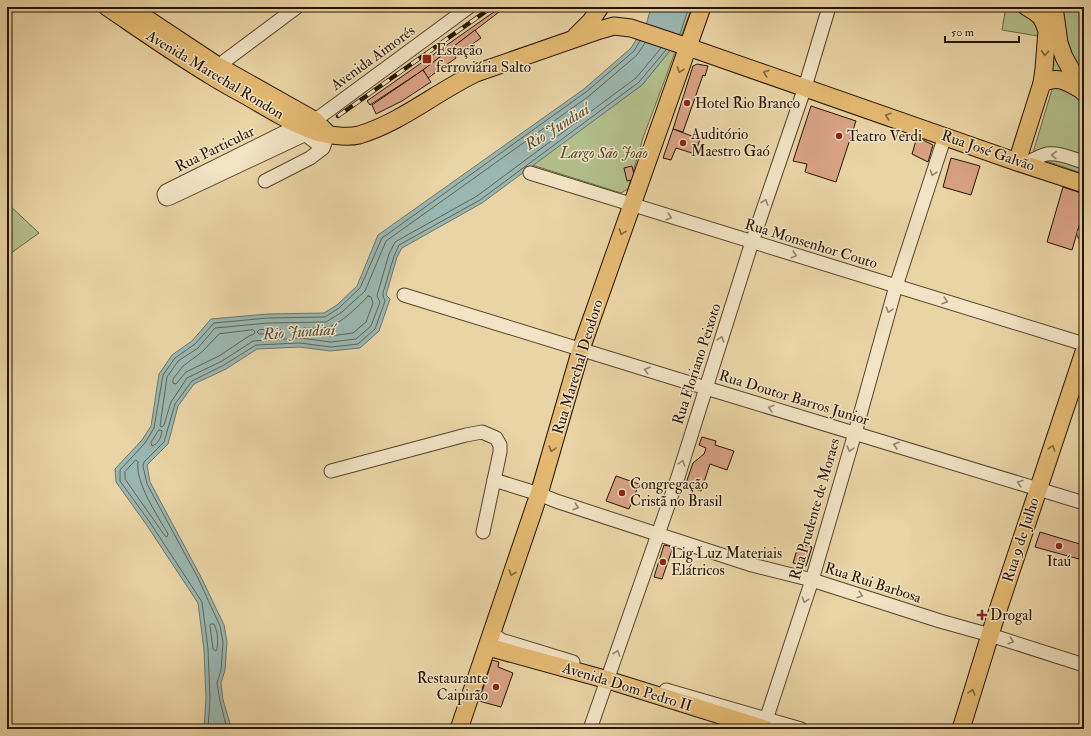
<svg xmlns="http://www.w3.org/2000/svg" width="1091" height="736" viewBox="0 0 1091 736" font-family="'IM FELL Double Pica',serif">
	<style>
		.green { fill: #b2be8a; stroke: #6c6846 }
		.water { fill: #9ab6b0; stroke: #6c756a }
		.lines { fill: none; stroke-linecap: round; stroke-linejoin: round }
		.shore { stroke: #606458; stroke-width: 1 }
		.building { fill: #d8a285; stroke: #261301 }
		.minor-casing { stroke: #57432a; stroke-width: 15 }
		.major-casing { stroke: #261301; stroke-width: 19 }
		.minor { stroke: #f1e3c4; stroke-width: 13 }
		.major { stroke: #e4ba72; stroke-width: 17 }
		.rail-casing { stroke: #261301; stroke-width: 4.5 }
		.rail { stroke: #f1e3c4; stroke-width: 3; stroke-dasharray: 9; stroke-linecap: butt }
		.oneway { stroke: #85663a }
		.oneway2 { stroke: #96856c }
		.poi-dot { fill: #8f2418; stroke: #f1e3c4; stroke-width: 1.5 }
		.labels { text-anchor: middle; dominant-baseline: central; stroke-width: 3; stroke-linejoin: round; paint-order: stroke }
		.poi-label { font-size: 15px; fill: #261301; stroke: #f1e3c4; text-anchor: start }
		.street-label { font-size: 15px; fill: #261301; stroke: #f1e3c4 }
		.park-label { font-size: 15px; font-style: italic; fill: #50462a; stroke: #f1e3c4 }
		.water-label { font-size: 16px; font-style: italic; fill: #4f4c3e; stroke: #f1e3c4 }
	</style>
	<rect width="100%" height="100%" fill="#e9d4a5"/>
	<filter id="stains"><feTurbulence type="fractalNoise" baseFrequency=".005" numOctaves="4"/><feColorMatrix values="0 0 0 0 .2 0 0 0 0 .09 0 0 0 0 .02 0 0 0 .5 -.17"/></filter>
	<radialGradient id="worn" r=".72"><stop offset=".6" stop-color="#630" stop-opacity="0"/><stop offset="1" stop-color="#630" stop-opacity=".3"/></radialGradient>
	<g class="green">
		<polygon points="689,7 692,7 643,138 628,189 621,193 532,165 642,85 677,42"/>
		<polygon points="1006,7 1025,13 1030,16 1040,29 1038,36 1002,30"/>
		<polygon points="1059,7 1084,7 1084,80 1066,48"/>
		<polygon points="1051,21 1082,98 1082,106 1084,109 1084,174 1032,156 1053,86 1050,72"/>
		<polygon points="7,203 39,233 7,256"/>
	</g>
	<polygon class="water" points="651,7 689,7 677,42 642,85 482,203 402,248 397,257 386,295 390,299 379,331 360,348 330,351 300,347 257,349 226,369 194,384 178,406 168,444 147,465 150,482 201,577 224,625 227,642 225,670 221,683 223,700 231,727 230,729 204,729 206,699 204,650 198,603 146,524 116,482 115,469 142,440 151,426 159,374 172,355 192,341 211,319 268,314 324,313 337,305 357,286 378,235 584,89 631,48 647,22"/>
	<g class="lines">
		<g class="shore">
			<polyline points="645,43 637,55 589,96 386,241 365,291 342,312 326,322 268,323 215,328 198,348 178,361 167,377 160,426 162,427 164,425 171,402 187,378 222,361 253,341 300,338 331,342 356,339 371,326 380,302 377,296 378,292 389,254 395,242 477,196 636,78 661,48"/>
			<path d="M368 296 371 297 373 303 366 322 353 333 330 336 302 331V329L304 328C312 328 321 329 329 327 341 323 359 306 368 296Z"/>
			<polygon points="280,329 282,331 280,333 259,334 257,332 259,330"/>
			<polygon points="253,330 255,332 254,334 249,336 219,356 186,372 176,384 173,383 173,379 183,366 202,352 219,334"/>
			<path d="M159 430H161L162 431C161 438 158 444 152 446L151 443Z"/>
			<path d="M136 460 138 462C135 483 158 516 168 534L167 537 165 536 125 479V472Z"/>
			<path d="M211 624H214C218 632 218 641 217 649L216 651 213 649 210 626Z"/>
			<polyline points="208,729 210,699 208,649 202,602 149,521 120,481 120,470 145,443 154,428 163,375 175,358 195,344 214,323 268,318 325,317 339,308 360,288 382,238 586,92 634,51 640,41"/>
			<polyline points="227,729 220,701 217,683 221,670 223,642 220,626 198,578 147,484 143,466 144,462 164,442 175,404 192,381 224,365 256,345 300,343 331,347 358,344 375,329 385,301 383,296 383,293 394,256 399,245 480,200 639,82 666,50"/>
		</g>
	</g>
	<g class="building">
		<polygon points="501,7 503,9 423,70 370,105 367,101"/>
		<polygon points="475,30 481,38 455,56 456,58 428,78 423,70"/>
		<polygon points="697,64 708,66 705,76 703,75 683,132 673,129 693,66"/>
		<polygon points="423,70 431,82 402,101 376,114 372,105"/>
		<polygon points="811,106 856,121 836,182 805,172 807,164 793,161"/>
		<polygon points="673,129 700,139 695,154 676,148 671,160 663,158"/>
		<polygon points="917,137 933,145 928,162 912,154"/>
		<polygon points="951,158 980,166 971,195 943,187"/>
		<polygon points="632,166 635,179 627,181 624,168"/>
		<polygon points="1063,187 1084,194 1084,209 1072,250 1047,242"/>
		<polygon points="702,437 716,441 715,445 734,451 727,470 710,464 701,491 685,486 693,463 704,454 706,448 699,445"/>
		<polygon points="616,476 639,484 629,509 606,501"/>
		<polygon points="1040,532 1083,545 1079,559 1035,547"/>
		<polygon points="799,543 812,547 806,566 793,563"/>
		<polygon points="664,545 673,547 662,579 654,577"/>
		<polygon points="492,660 499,662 498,667 513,673 501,707 479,701"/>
	</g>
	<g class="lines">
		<g class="minor-casing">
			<g id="minor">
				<polyline points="213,72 218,66 297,7"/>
				<polyline points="323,148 306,135 304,135 170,198 167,199 165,198 164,194 166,191 299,125 314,120 321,116 469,7"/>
				<path d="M1024 164C1031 161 1039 156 1047 154 1059 152 1073 159 1084 162"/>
				<polyline points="530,173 1084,344"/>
				<polyline points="265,181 310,158 323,148 326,140"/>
				<polyline points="1084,233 1084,234"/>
				<polyline points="404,295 706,388 1084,503"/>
				<polyline points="331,471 466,435 482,432 496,438 500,445 500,452 483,532"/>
				<polyline points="494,480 539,494 556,501 752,565 812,580 940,621 990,635 1084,665"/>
				<polyline points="492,633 501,640 573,662"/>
				<polyline points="666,690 801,729"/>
				<polyline points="590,729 678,477 752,242 805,87 829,7"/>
				<polyline points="763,729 812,580 855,433 896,286 945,136"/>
			</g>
		</g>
		<g class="major-casing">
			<g id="major">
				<path d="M107 7C141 30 175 54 210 75 224 84 238 91 252 99 272 111 292 123 314 131 325 135 347 138 359 135 402 122 436 92 476 73L600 30 614 26 631 28 688 47 1017 162 1084 184"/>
				<polyline points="129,7 218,66 314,120 326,132"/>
				<polyline points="1054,7 1059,43 1064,57 1084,93"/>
				<polyline points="576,36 591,21 600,7"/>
				<path d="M1042 83C1059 75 1068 82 1083 91"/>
				<polyline points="1017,162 1042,83 1044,69 1047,31 1044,23 1041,17 1035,12 1027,7"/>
				<polyline points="488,647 608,680 765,729"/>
				<polyline points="459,729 539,494 581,349 702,7"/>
				<polyline points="961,729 994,622 1084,352"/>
			</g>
		</g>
		<use href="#minor" class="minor"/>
		<use href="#major" class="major"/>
		<g class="rail-casing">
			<polyline id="rail" points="338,116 492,7"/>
		</g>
		<use href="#rail" class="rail"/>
	</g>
	<defs><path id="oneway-chevron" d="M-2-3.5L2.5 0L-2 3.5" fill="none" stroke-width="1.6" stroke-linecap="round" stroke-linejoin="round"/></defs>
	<g class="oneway">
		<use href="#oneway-chevron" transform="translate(1045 53) rotate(94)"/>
		<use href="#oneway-chevron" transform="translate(680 70) rotate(109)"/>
		<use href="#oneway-chevron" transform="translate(766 73) rotate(-161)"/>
		<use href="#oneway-chevron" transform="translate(888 116) rotate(-161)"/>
		<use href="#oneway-chevron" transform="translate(622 232) rotate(110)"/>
		<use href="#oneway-chevron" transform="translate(1052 448) rotate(-72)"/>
		<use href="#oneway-chevron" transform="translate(552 449) rotate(106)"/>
		<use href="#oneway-chevron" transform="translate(512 573) rotate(109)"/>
		<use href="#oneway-chevron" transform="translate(972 692) rotate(-73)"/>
	</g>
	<g class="oneway2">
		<use href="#oneway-chevron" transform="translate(1054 155) rotate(-176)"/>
		<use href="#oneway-chevron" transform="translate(933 173) rotate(108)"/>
		<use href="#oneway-chevron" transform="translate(765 202) rotate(-71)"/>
		<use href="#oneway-chevron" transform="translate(669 217) rotate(17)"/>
		<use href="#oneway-chevron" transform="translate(794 255) rotate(17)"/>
		<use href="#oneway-chevron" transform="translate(945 301) rotate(17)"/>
		<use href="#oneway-chevron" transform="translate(889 310) rotate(106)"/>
		<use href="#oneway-chevron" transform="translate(721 339) rotate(-72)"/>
		<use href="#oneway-chevron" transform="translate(647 370) rotate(-163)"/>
		<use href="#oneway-chevron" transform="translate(771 408) rotate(-163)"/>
		<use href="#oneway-chevron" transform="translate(896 445) rotate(-163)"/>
		<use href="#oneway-chevron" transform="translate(850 449) rotate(106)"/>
		<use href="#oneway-chevron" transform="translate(682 463) rotate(-73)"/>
		<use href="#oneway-chevron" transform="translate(1020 483) rotate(-163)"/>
		<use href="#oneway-chevron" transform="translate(576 507) rotate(18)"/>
		<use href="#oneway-chevron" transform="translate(860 595) rotate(18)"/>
		<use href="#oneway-chevron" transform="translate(805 600) rotate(108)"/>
		<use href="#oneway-chevron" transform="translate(1011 641) rotate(18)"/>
		<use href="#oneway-chevron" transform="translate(617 653) rotate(-71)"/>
	</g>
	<g class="poi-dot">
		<rect x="422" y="54" width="10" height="10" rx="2"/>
		<circle cx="687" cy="103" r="4"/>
		<circle cx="839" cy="136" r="4"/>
		<circle cx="683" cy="143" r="4"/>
		<circle cx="622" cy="493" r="4"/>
		<circle cx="1059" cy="546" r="4"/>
		<circle cx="663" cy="562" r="4"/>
		<path d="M980 609h4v4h4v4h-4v4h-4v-4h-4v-4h4z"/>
		<circle cx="496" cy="687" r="4"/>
	</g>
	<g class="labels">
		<g class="poi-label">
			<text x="436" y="50">Estação<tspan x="436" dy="17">ferroviária Salto</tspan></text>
			<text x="695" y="103">Hotel Rio Branco</text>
			<text x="691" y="134">Auditório<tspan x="691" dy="17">Maestro Gaó</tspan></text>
			<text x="847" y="136">Teatro Verdi</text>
			<text x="630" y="484">Congregação<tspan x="630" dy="17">Cristã no Brasil</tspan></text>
			<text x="671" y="553">Lig Luz Materiais<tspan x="671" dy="17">Elátricos</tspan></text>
			<text x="1059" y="561" text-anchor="middle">Itaú</text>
			<text x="990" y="615">Drogal</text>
			<text x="488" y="678" text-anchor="end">Restaurante<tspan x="488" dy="17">Caipirão</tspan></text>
		</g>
		<g class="street-label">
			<text transform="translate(373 58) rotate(-36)">Avenida Aimorés</text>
			<text transform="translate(215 75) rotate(31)">Avenida Marechal Rondon</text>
			<text transform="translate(215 149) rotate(-26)">Rua Particular</text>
			<text transform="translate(988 151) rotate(19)">Rua José Galvão</text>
			<text transform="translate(811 244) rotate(17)">Rua Monsenhor Couto</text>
			<text transform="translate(697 364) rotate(-72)">Rua Floriano Peixoto</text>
			<text transform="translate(578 367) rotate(-73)">Rua Marechal Deodoro</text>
			<text transform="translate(794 398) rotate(17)">Rua Doutor Barros Junior</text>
			<text transform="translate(815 509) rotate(-74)">Rua Prudente de Moraes</text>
			<text transform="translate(1021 540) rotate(-72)">Rua 9 de Julho</text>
			<text transform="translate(873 583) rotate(18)">Rua Rui Barbosa</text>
			<text transform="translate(627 687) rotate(17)">Avenida Dom Pedro II</text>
		</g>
		<g class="park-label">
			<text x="604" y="153">Largo São João</text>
		</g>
		<g class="water-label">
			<text transform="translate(557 127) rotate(-32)">Rio Jundiaí</text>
			<text transform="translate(299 332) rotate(-4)">Rio Jundiaí</text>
		</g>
	</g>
	<rect width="1091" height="736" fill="none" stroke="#e9d4a5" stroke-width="24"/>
	<rect x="8" y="8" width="1075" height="720" fill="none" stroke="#261301" stroke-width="2"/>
	<rect x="12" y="12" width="1067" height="712" fill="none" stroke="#261301"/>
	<path d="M945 36v6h74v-6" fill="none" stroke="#261301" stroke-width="2"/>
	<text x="951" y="36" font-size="12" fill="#261301" stroke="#f1e3c4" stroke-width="3" paint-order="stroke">50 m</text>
	<rect width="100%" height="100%" filter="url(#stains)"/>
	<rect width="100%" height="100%" fill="url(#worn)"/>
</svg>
